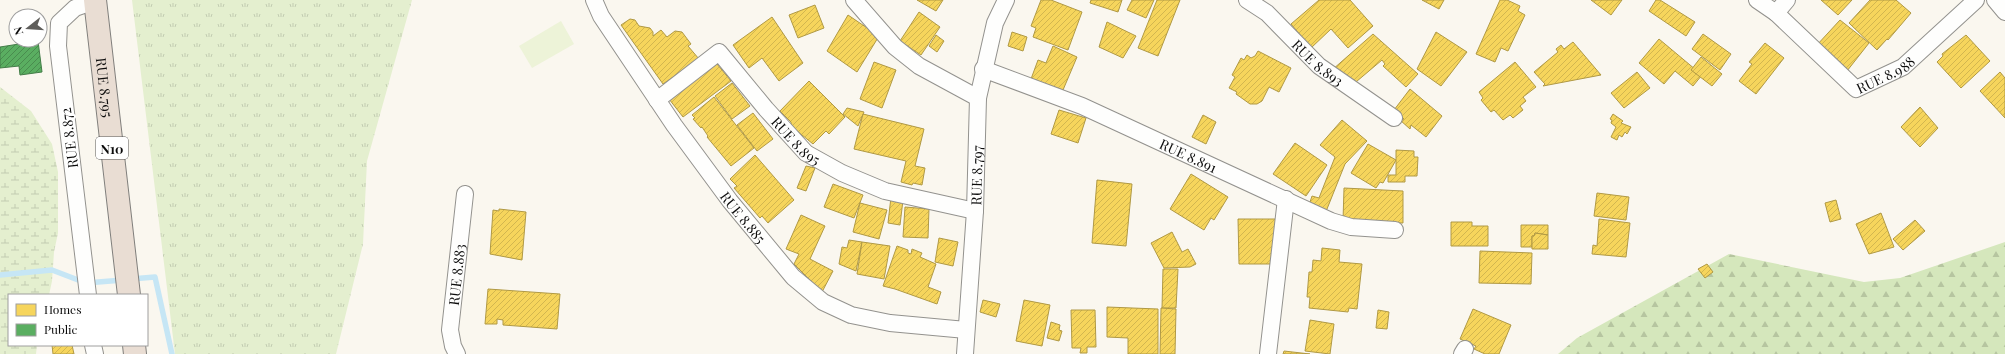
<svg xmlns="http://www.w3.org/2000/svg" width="2005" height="354" viewBox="0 0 2005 354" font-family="'Playfair Display',serif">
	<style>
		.grass { fill: url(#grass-tufts) }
		.forest { fill: url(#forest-firs) }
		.wetland { fill: url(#wetland-marsh) }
		.pitch { fill: #edf3d8 }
		.homes { fill: url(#homes-hatch); stroke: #b09944 }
		.public { fill: url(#public-hatch); stroke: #437d48 }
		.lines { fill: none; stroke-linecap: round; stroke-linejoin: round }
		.stream { stroke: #c6e6f5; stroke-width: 5.5 }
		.street-casing { stroke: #93928e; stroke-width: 18 }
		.highway-casing { stroke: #807f7c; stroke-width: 24 }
		.street { stroke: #fefefd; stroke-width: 16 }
		.highway { stroke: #e9ddd3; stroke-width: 22 }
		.labels { text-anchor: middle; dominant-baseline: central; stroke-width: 4; stroke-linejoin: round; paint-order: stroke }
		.shield { fill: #fff; stroke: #555; stroke-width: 1 }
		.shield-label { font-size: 13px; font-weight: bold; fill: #0c0c0c }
		.street-label { font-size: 14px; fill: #0c0c0c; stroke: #fff }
	</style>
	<defs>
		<pattern id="grass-tufts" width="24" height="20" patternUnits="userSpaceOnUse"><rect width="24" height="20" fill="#e4efcf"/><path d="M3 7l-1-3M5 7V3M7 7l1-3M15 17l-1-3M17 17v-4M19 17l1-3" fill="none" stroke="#c2ccb1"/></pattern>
		<pattern id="forest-firs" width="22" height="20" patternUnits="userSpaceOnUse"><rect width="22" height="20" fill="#d5e7bc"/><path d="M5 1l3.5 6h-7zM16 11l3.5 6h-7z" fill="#b6c5a0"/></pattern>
		<pattern id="wetland-marsh" width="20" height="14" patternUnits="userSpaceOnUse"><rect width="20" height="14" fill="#e4efcf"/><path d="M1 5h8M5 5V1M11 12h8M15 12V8" fill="none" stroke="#c2ccb1"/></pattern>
		<pattern id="homes-hatch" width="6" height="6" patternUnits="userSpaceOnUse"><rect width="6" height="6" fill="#f6d55c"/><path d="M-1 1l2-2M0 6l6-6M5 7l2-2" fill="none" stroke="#d2b64f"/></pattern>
		<pattern id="public-hatch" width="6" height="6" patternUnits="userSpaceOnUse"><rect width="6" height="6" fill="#5aae61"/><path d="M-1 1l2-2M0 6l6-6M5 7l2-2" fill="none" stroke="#498c4e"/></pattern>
	</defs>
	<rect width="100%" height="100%" fill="#faf7ef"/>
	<polygon class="grass" points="132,0 412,0 367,161 363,244 336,354 175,354"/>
	<polygon class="forest" points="2005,242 2005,354 1558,354 1577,338 1729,254 1864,282 1900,278"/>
	<polygon class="wetland" points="0,87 31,111 52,144 58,172 58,233 54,252 52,281 49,295 9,295 9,345 37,345 36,354 0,354"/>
	<polygon class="pitch" points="561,21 574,44 532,68 519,46"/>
	<g class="homes">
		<polygon points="917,0 943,0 936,11"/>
		<polygon points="1041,0 1051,0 1082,12 1068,50 1033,37 1036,28 1031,26"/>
		<polygon points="1091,0 1122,0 1118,12 1090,3"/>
		<polygon points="1132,0 1154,0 1146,18 1127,10"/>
		<polygon points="1157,0 1180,0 1158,56 1138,48"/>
		<polygon points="1319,0 1350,0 1373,26 1348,48 1331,29 1311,48 1291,24"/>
		<polygon points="1422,0 1444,0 1439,9"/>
		<polygon points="1500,0 1507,0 1520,6 1518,11 1525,15 1508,51 1501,48 1495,62 1476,54"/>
		<polygon points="1591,0 1622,0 1611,15"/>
		<polygon points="1656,0 1660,0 1695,22 1686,36 1649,11"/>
		<polygon points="1821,0 1852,0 1838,15"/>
		<polygon points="1870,0 1896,0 1911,13 1888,40 1887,39 1877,50 1849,23"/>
		<polygon points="815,5 824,28 798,38 789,15"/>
		<polygon points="919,12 940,27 921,55 900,41"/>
		<polygon points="848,15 879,36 857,72 827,51"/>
		<polygon points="772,17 803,63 779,81 762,58 749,68 733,45"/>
		<polygon points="630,19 635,20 639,26 650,28 653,32 653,36 661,30 667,37 675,31 682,32 691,44 688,46 699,59 663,84 621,25"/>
		<polygon points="1840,20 1869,43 1847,71 1816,46"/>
		<polygon points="1107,22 1136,36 1123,58 1099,47"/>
		<polygon points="1012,32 1027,37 1023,51 1008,46"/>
		<polygon points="1436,32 1467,52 1441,86 1417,69"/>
		<polygon points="1373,34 1418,74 1406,87 1383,66 1385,64 1382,60 1350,87 1332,70"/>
		<polygon points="1703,34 1731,54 1720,70 1692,49"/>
		<polygon points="936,35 944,41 937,52 929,46"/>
		<polygon points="1966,35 1990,61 1961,88 1937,62 1943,56 1942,54"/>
		<polygon points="1659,39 1702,75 1693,86 1675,71 1664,84 1639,63"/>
		<polygon points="1573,42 1601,75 1543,86 1545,84 1534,72 1558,52 1556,49 1561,45 1564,49"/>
		<polygon points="1765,43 1784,58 1756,94 1739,81 1752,64 1749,62"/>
		<polygon points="1053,46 1077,57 1063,90 1031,79 1038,60 1046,63"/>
		<polygon points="1258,51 1291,68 1279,92 1269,87 1262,101 1257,104 1250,104 1236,94 1237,92 1229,88 1235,77 1232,75 1241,58 1244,60 1247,55 1251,58 1255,56"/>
		<polygon points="1701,57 1722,74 1712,86 1691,70"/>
		<polygon points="874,62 896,70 882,108 860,99"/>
		<polygon points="1515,62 1536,87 1523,97 1526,101 1520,106 1523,110 1513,118 1510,115 1503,120 1494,110 1491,112 1481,100 1483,98 1479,92"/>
		<polygon points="717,64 731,81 683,117 669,99"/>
		<polygon points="1637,72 1650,88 1624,108 1611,93"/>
		<polygon points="2000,72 2005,78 2005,118 1980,91"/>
		<polygon points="809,81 845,117 829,134 826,131 813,144 791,126 791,122 780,111"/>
		<polygon points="732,83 750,106 732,119 715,96"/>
		<polygon points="1410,89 1442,116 1426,137 1411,125 1410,129 1400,120 1404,119 1394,110"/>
		<polygon points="714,97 754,148 731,166 707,137 708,136 702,127 701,128 693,119 695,118 692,115"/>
		<polygon points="1920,107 1938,128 1920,147 1901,127"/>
		<polygon points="847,108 864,112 858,126 843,114"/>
		<polygon points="1059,110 1086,118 1078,143 1051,134"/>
		<polygon points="753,113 773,139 757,151 737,125"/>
		<polygon points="863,114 924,129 915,166 925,168 922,185 913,183 912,185 901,182 906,161 854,149"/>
		<polygon points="1613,114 1623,121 1621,123 1631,127 1627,134 1625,132 1622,137 1619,135 1617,140 1611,137 1616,127 1611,123 1612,120 1610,119"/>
		<polygon points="1203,115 1216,122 1206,144 1192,137"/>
		<polygon points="1342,120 1367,141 1345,164 1325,214 1308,208 1312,196 1319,198 1335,157 1320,145"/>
		<polygon points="1295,143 1327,165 1306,196 1273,174"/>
		<polygon points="1368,144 1396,160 1383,183 1380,182 1376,188 1351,173"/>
		<polygon points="1396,150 1414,151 1414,157 1418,157 1417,176 1405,176 1405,182 1388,182 1388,175 1396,175"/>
		<polygon points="755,155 794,200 768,223 762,216 760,218 734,188 737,186 730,179"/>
		<polygon points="806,166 815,168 806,191 797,188"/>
		<polygon points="1191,174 1228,197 1214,220 1211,218 1204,230 1170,209"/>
		<polygon points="1097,180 1132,184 1126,246 1092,243"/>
		<polygon points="833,184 863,195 854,218 824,207"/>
		<polygon points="1344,188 1403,191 1403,223 1343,221"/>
		<polygon points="1597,193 1629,197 1626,220 1594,216"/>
		<polygon points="891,197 903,200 900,225 888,223"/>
		<polygon points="1836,200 1841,219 1830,222 1825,203"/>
		<polygon points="860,203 887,210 879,239 853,232"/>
		<polygon points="905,207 929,209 928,238 903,237"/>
		<polygon points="499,209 526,212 522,260 490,254 493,210 499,211"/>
		<polygon points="1881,213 1894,247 1869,254 1856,224"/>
		<polygon points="801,215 825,226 810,259 833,271 822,292 794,264 799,254 786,249"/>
		<polygon points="1238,219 1276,219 1277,264 1239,264"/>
		<polygon points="1599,219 1630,223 1626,257 1592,254 1593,245 1597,246"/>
		<polygon points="1915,220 1925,231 1903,250 1893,239"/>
		<polygon points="1451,222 1472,222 1472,226 1488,226 1488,246 1451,246"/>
		<polygon points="1521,225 1548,225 1548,235 1535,233 1534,236 1532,236 1532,247 1521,247"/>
		<polygon points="1172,232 1182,252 1188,249 1196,264 1190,267 1164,268 1151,243"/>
		<polygon points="1535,233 1548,235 1548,249 1532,249 1532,236 1534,236"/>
		<polygon points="939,238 958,242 953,266 935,262"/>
		<polygon points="849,240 862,242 856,271 839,264 842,247 847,248"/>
		<polygon points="862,242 890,246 884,279 857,274"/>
		<polygon points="897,246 908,250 908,253 911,254 912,249 922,253 920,257 936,264 928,287 941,292 937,304 895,289 883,286"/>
		<polygon points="1322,248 1340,250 1339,262 1362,264 1357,309 1349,308 1348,312 1309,308 1310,297 1307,297 1309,272 1312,272 1313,260 1321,261"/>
		<polygon points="1480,251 1532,253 1531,284 1479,283"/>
		<polygon points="1707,264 1713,272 1705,278 1698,269"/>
		<polygon points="1163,269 1178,269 1176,308 1162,308"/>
		<polygon points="488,289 560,294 557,329 503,325 503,320 497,319 497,324 485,324"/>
		<polygon points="983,300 1000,304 996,317 980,312"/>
		<polygon points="1024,300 1050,305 1042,346 1016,341"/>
		<polygon points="1107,307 1158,309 1158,354 1128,354 1128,338 1107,337"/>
		<polygon points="1161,308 1176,309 1175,354 1160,354"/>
		<polygon points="1473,309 1511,325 1499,354 1485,354 1474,349 1476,346 1460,339"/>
		<polygon points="1071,310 1095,310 1096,347 1087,347 1087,353 1080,353 1081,348 1072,348"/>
		<polygon points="1378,310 1389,312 1387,329 1376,328"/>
		<polygon points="1310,320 1334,324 1330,354 1305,351"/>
		<polygon points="1051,322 1060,325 1059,330 1062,331 1059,341 1047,338"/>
		<polygon points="52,345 72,345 74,354 53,354"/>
		<polygon points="1284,351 1310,354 1283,354"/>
	</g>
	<polygon class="public" points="38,41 42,72 20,75 19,66 0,68 0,47"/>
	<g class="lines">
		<g class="stream">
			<polyline points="0,275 52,270 86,283 123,280"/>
			<polyline points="131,279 155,277 172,354"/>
		</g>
		<g class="street-casing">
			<g id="street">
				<path id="s1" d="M594 0 601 16 674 125 730 201 793 277 823 302 851 315 890 323 966 330"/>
				<polyline points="854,0 895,47 919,66 978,98"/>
				<path id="s2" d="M1247 0 1267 13 1319 66 1394 118"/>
				<polyline points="1757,0 1776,13 1787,0"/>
				<polyline points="1995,0 2005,12"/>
				<path id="s3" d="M1776 13 1856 89 1903 67 1976 0"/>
				<path id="s4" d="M983 69 1082 106 1331 221 1351 227 1395 230"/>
				<path id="s5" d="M657 100 719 52 766 109 806 153 842 173 885 191 975 211"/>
				<polyline points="88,295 58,46 59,23 75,8 95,1"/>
				<polyline points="93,345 95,354"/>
				<path id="s6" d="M457 354 453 346 450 330 465 194"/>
				<path id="s7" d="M965 354 975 211 978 98 995 23 1006 0"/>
				<polyline points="1268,354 1286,199"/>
				<polyline points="1462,354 1465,349"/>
			</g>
		</g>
		<g class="highway-casing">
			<g id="highway">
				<path id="s8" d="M95 0 129 295"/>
				<polyline points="134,345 135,354"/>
			</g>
		</g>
		<use href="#street" class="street"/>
		<use href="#highway" class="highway"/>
	</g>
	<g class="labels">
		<rect class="shield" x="96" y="137" width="32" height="22" rx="3"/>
		<g class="shield-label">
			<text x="112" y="148">N10</text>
		</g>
		<g class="street-label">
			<text stroke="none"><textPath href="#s2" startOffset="95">RUE 8.893</textPath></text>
			<text stroke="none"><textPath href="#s3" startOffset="143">RUE 8.988</textPath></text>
			<text stroke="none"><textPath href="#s8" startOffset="88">RUE 8.795</textPath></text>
			<text transform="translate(69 138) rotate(-97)">RUE 8.872</text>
			<text stroke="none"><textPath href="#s5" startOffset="196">RUE 8.895</textPath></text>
			<text stroke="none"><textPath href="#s4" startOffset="223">RUE 8.891</textPath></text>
			<text stroke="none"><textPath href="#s7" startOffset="179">RUE 8.797</textPath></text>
			<text stroke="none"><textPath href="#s1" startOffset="264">RUE 8.885</textPath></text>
			<text stroke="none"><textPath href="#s6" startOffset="81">RUE 8.883</textPath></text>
		</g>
	</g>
	<rect x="8" y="294" width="140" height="52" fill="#ffffff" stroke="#9e9e9e"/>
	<rect x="16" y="304" width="20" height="12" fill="#f6d55c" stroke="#9e9e9e"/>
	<text x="44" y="314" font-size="12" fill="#0c0c0c">Homes</text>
	<rect x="16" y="324" width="20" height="12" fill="#5aae61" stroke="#9e9e9e"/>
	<text x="44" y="334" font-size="12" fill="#0c0c0c">Public</text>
	<g transform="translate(28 28) rotate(253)"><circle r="19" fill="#ffffff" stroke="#9e9e9e"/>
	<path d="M0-3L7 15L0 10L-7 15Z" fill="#5f5e5b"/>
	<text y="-6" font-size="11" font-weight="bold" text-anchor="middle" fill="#0c0c0c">N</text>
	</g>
</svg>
